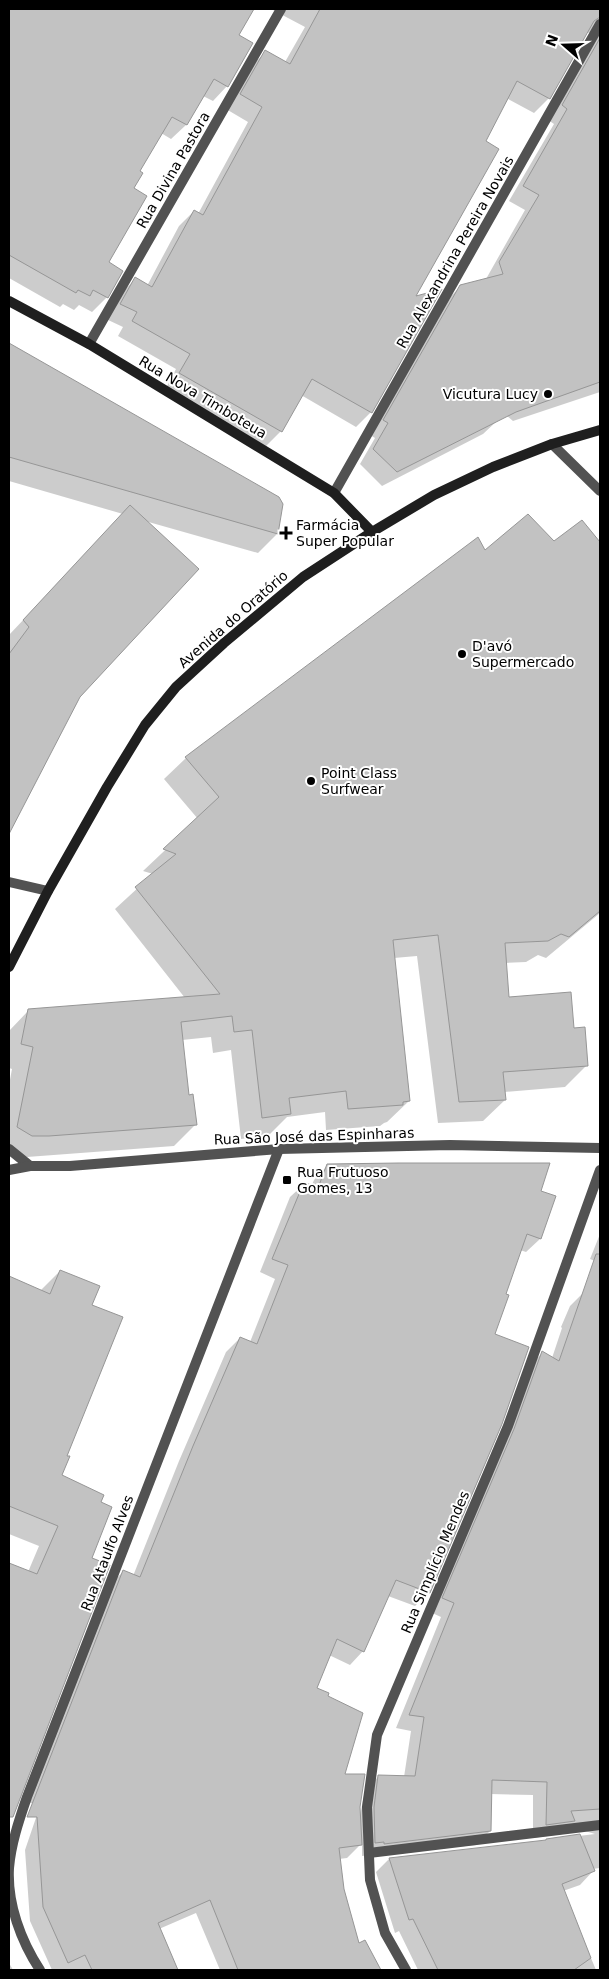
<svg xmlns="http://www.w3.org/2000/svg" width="609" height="1979" viewBox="0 0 609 1979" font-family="'DejaVu Sans',sans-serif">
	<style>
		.shadow { fill: #0003 }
		.building { fill: #c2c2c2; stroke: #969696 }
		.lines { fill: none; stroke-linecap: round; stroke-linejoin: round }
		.street { stroke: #525252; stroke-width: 10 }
		.secondary { stroke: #1f1f1f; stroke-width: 10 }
		.poi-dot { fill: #000; stroke: #fff; stroke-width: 2 }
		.labels { text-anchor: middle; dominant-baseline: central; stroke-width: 4; stroke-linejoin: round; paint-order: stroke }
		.street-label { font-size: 14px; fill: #000; stroke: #fff }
		.poi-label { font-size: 14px; fill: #000; stroke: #fff; text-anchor: start }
	</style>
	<rect width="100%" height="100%" fill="#fff"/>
	<g class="shadow">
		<polygon points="9,9 252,9 237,36 227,86 213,101 203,96 186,125 171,139 161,133 138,172 107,263 107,297 92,312 79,305 74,310 63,304 60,307 9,278"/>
		<polygon points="271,9 600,9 600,392 513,421 470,384 498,420 483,434 382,486 360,464 375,438 370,435 446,301 461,286 486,279 525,210 509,201 554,124 548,120 593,39 589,33 586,32 549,98 534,113 508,99 484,142 413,298 439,291 371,412 356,427 301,395 281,431 266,446 166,388 176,369 118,336 123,327 106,319 121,294 135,279 147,286 179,226 194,211 198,214 248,122 226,109 251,66 266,52 285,62 305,27"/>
		<polygon points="9,344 278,498 277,534 258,553 145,521 74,702 76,703 9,831 9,663 28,674 9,654 9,635 123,514 9,481"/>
		<polygon points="581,521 600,544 600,913 546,958 538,955 526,962 505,963 508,998 573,1029 587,1065 565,1087 504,1092 505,1100 483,1121 438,1123 417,956 394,958 409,1101 387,1122 384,1123 380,1126 326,1130 325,1112 287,1117 268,1136 241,1139 231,1050 213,1053 211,1037 182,1040 188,1096 196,1124 174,1146 27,1157 9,1156 9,1085 12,1069 9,1068 9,1031 29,1010 185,998 115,909 153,874 143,871 198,819 164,779 186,758 477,539 485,552 554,543"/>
		<polygon points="327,1166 539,1191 540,1239 526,1252 520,1250 504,1295 494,1335 500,1423 429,1593 415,1606 388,1596 363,1651 350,1665 329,1655 315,1689 344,1775 359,1807 359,1821 365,1790 379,1776 404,1777 411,1731 396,1728 441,1617 430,1612 529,1367 542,1353 552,1358 562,1328 561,1327 570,1306 583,1293 593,1296 600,1278 600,1868 592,1869 593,1871 580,1885 563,1891 596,1970 418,1970 399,1931 395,1933 376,1872 389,1859 544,1842 546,1840 595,1834 585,1831 533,1838 533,1795 490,1794 490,1831 476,1845 362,1856 362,1843 347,1858 339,1859 343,1889 359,1944 376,1964 370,1970 220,1970 196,1913 159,1929 177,1970 52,1970 30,1921 25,1850 40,1806 25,1801 109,1585 123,1572 133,1576 179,1461 226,1352 240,1338 250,1342 275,1279 260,1272 290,1197 304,1184 311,1187 314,1180"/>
		<polygon points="600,1234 600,1263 590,1259"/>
		<polygon points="60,1271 91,1305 66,1456 60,1476 90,1559 24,1783 9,1798 9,1564 28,1572 39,1546 9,1534 9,1278 40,1291"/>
		<polygon points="9,1963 13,1970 9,1970"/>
	</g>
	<g class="building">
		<polygon points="9,9 254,9 239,35 253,43 228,87 214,79 187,125 172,117 140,171 143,173 134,188 147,196 109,262 123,271 108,298 93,290 90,296 78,290 76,293 9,255"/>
		<polygon points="320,9 600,9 600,17 594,21 550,99 517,81 486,141 499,149 416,296 442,289 372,413 312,379 282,432 179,373 190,354 132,321 137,312 120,304 135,277 152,287 194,210 203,215 262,107 240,94 265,50 290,64"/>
		<polygon points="600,38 600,382 516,412 397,472 373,449 388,423 383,420 460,285 503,274 499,262 539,195 523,186 567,109 562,105"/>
		<polygon points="9,343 279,497 283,504 278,534 9,457"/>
		<polygon points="130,505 199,569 80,697 9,834 9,654 29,627 23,620"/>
		<polygon points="528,514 554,541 582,520 600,542 600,911 569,937 561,934 548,941 505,943 509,997 571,992 574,1028 585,1027 588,1066 503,1072 506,1100 459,1102 438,935 393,940 410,1101 403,1102 403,1105 348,1109 346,1091 289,1098 291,1114 262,1118 252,1030 234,1032 232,1016 181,1022 189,1095 193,1094 197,1125 49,1136 32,1136 17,1127 33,1047 21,1044 28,1009 220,994 135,887 176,854 163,849 219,797 185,757 478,537 485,550"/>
		<polygon points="399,1163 550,1163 541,1191 556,1196 541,1239 527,1234 506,1294 509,1295 495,1334 529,1347 502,1424 430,1593 396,1580 364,1652 337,1639 317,1688 329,1693 328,1696 363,1713 345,1774 365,1774 360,1807 362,1845 339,1848 344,1889 359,1943 365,1940 381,1970 238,1970 210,1900 158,1923 178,1970 92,1970 85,1955 68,1963 43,1907 37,1817 27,1817 123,1570 140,1577 193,1446 240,1337 257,1344 288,1265 272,1259 304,1182 318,1188 327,1164"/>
		<polygon points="596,1254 600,1254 600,1809 571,1811 575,1821 546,1825 547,1782 492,1780 491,1831 384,1844 384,1842 375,1843 374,1807 378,1775 415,1776 424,1717 409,1715 454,1603 442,1598 514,1429 542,1351 559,1361"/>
		<polygon points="60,1270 100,1286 92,1305 123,1317 67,1456 70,1456 62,1475 104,1495 101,1502 112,1507 92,1558 110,1565 13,1817 9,1817 9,1563 37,1574 58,1526 9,1506 9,1276 50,1294"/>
		<polygon points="580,1834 595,1871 562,1884 591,1958 574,1970 438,1970 413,1919 409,1920 389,1858 546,1840 546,1839"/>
	</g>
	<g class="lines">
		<g class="street">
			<polyline points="89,344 281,9"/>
			<polyline points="552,444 600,491"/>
			<polyline points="334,493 600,24"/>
			<polyline points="9,882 48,891"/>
			<polyline points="9,1149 30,1166"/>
			<polyline points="9,1170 30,1166 70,1166 279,1149 450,1145 600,1148"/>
			<polyline points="369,1853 600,1825"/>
			<path d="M40 1970C21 1941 7 1904 9 1868 11 1844 19 1820 27 1797L279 1149"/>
			<polyline points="406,1970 385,1933 370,1880 367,1807 377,1735 508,1426 600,1170"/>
		</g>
		<g class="secondary">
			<polyline points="9,301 89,344 334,493 372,532"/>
			<polyline points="9,967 48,891 107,787 145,725 176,687 224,643 303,577 372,532 434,495 493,467 552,444 600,430"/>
		</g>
	</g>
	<g class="poi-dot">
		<circle cx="548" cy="394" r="5"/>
		<path d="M283.5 525.5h5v5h5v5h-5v5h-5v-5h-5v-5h5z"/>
		<circle cx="462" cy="654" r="5"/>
		<circle cx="311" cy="781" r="5"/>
		<rect x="282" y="1175" width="10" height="10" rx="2.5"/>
	</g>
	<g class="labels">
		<g class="street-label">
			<text transform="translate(173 170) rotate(-60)">Rua Divina Pastora</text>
			<text transform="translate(455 252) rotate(-60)">Rua Alexandrina Pereira Novais</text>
			<text transform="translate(203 397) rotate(31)">Rua Nova Timboteua</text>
			<text transform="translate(233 619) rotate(-41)">Avenida do Oratório</text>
			<text transform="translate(314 1136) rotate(-2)">Rua São José das Espinharas</text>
			<text transform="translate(107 1553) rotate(-69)">Rua Ataulfo Alves</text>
			<text transform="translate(435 1562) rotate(-67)">Rua Simplício Mendes</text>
		</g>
		<g class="poi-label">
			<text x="538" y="394" text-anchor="end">Vicutura Lucy</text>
			<text x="296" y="525">Farmácia<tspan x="296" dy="16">Super Popular</tspan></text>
			<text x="472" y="646">D'avó<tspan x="472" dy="16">Supermercado</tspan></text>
			<text x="321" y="773">Point Class<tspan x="321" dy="16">Surfwear</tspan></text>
			<text x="297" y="1172">Rua Frutuoso<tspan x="297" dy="16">Gomes, 13</tspan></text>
		</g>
	</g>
	<rect width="609" height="1979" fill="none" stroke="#000000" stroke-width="20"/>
	<g transform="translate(564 45) rotate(290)" stroke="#ffffff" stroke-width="4" paint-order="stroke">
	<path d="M0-4L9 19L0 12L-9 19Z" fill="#000000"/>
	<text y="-8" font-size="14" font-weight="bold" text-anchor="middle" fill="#000000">N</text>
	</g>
</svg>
